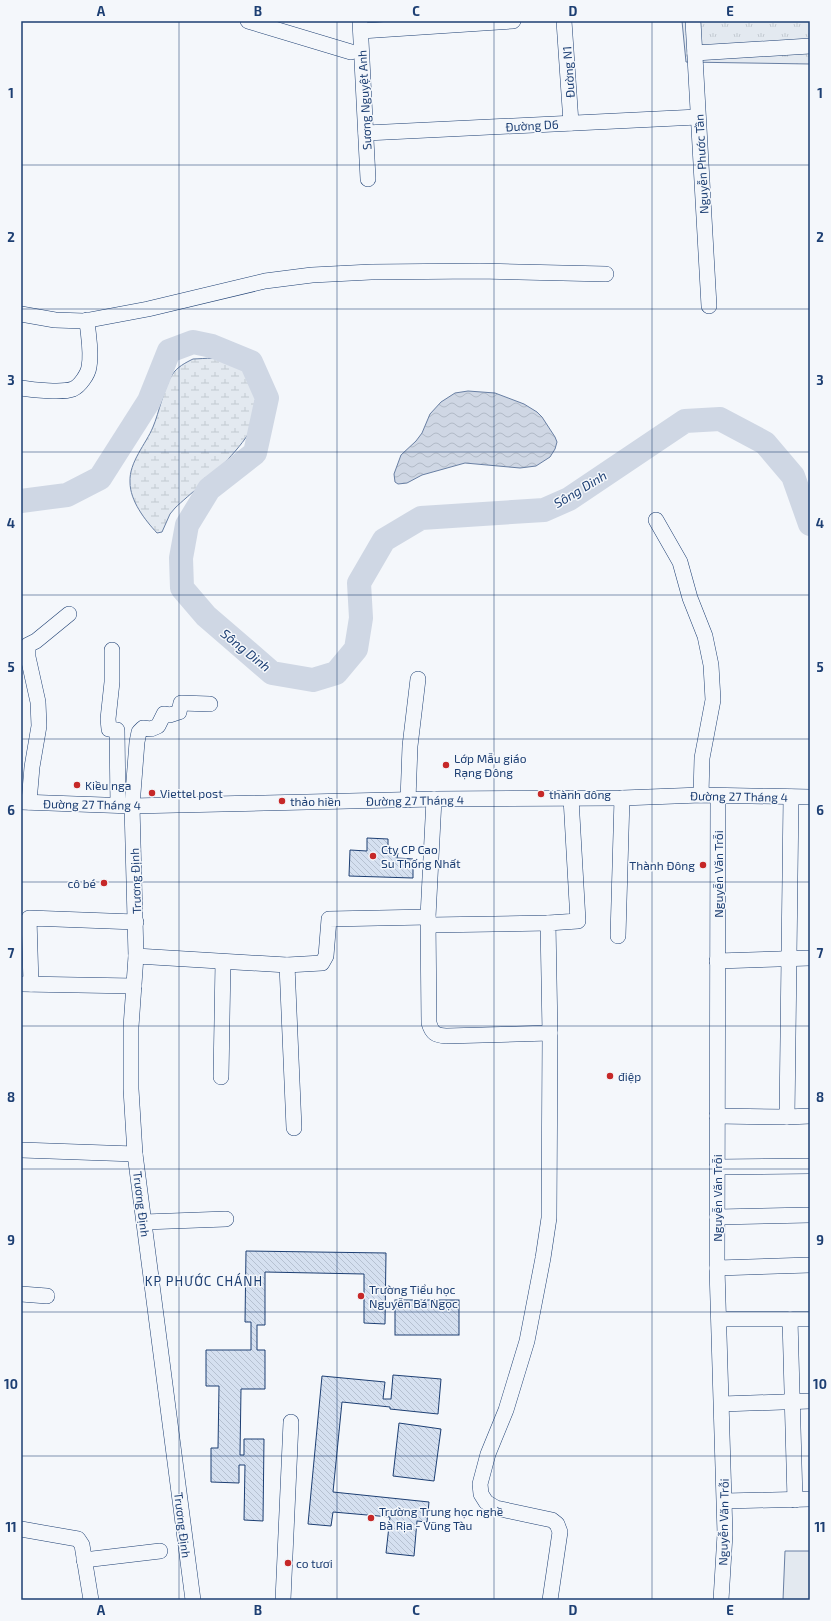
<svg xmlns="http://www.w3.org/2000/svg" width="831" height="1621" viewBox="0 0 831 1621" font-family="'Exo 2',sans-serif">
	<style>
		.grass { fill: url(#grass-tufts); stroke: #687fa3 }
		.wetland { fill: url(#wetland-marsh); stroke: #687fa3 }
		.park { fill: #e3e9f0; stroke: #687fa3 }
		.water { fill: url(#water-waves); stroke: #687fa3 }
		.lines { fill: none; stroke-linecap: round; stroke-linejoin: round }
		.river { stroke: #cfd7e4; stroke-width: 24 }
		.building { fill: url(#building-back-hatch); stroke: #1d3f73 }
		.minor-casing { stroke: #1d3f73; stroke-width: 16 }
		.minor { stroke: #f4f7fb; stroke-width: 15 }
		.grid { fill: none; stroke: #1d3f73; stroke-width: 1; stroke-opacity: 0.55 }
		.poi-dot { fill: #c62828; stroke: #f4f7fb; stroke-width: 1.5 }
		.labels { text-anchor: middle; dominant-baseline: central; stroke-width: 3; stroke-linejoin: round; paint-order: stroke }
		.street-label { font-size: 12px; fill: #1d3f73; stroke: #f4f7fb }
		.poi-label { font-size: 12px; fill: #1d3f73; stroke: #f4f7fb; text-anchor: start }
		.water-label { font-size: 13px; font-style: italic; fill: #1d3f73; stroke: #f4f7fb }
		.neighbourhood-label { font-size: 13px; letter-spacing: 1px; fill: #1d3f73; stroke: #f4f7fb }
		.neatline { fill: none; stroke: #1d3f73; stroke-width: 1.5 }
		.grid-label { font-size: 13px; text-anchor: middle; font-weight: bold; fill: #1d3f73 }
	</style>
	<defs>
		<pattern id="grass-tufts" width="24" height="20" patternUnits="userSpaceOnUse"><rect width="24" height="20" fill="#e3e9f0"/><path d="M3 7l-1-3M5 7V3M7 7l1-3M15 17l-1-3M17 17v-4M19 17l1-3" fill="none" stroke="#c2c9d1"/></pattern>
		<pattern id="wetland-marsh" width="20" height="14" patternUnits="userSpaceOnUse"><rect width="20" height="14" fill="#e3e9f0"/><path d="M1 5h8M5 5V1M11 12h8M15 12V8" fill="none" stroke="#c2c9d1"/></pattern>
		<pattern id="water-waves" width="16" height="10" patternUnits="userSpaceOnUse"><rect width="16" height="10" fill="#cfd7e4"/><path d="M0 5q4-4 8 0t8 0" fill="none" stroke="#b1bac7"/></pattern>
		<pattern id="building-back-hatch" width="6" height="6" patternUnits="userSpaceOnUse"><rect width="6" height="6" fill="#d5e0f0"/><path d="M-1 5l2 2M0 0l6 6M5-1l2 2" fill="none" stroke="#b6c1d1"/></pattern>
	</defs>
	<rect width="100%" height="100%" fill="#f4f7fb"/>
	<polygon class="grass" points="682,21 810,21 810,64 686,62"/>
	<path class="wetland" d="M193 359C220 358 240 353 255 380 282 425 202 482 175 508L170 514 162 532 157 533C145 520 130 501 130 482 129 462 146 444 153 427 159 413 164 387 172 375 177 367 185 363 193 359Z"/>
	<polygon class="park" points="785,1551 809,1551 810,1552 810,1600 783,1600"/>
	<polygon class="water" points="468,391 495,393 524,404 537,412 542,417 555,437 557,442 555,449 550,457 536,466 520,468 465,463 422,475 407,483 398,484 395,482 394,474 401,455 416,441 422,433 430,414 441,402 455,393"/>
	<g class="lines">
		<polyline class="river" points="21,501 67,495 100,478 149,401 169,351 193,342 212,346 251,362 267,398 255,453 209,489 187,525 181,558 182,588 206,616 272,673 313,680 336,673 356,649 361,618 359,583 384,540 421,518 544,510 569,499 685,421 720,419 765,443 793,476 810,524"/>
	</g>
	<g class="building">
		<polygon points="367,838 388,839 388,852 398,853 397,858 413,859 413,878 349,876 350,850 367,851"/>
		<polygon points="246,1251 386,1253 385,1324 364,1323 364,1274 265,1272 265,1325 257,1325 257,1350 265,1350 265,1389 241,1389 240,1455 244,1455 244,1439 264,1439 263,1521 244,1520 245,1465 239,1465 239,1483 211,1482 211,1448 218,1448 219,1386 206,1386 206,1350 251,1350 251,1322 245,1322"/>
		<rect x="395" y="1300" width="64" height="35"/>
		<polygon points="393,1375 441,1379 438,1414 390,1409 390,1407 342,1402 333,1492 429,1502 427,1522 417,1521 414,1556 386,1553 390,1517 333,1512 331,1526 308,1524 322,1376 385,1382 383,1399 391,1399"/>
		<polygon points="399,1423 441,1429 434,1481 393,1476"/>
	</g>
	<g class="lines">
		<g class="minor-casing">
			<g id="minor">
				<polyline points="248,21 351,52"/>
				<polyline points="360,21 368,179"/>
				<polyline points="564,21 571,123"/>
				<polyline points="693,21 709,306"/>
				<polyline points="361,31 513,21"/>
				<polyline points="695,53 810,46"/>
				<polyline points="366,133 698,117"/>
				<polyline points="21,314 55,320 84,321 148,309 265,281 312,275 371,272 480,271 606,274"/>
				<path d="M21 388C33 390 63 393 73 389 80 386 88 374 89 367 92 352 88 335 87 320"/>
				<polyline points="656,520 680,562 690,598 705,636 711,665 713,700 702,758 701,795"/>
				<polyline points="112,650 112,682 108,719 109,729 117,730 118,805"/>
				<polyline points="718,796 717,1268 725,1534 721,1600"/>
				<path d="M434 799 428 917 429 1023C432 1033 435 1035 446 1036L550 1033"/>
				<polyline points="408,800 410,746 418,679"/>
				<polyline points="21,802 132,806 434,799 622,798 701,795 810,797"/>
				<polyline points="29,802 32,767 39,726 38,702 28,657 28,645 36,641 69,614"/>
				<polyline points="429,925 548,923"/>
				<polyline points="618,936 622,798"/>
				<polyline points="136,956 287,965 322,963 326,956 329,919 428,917"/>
				<polyline points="717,961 810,958"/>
				<polyline points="287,965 294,1128"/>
				<polyline points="22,984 134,986"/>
				<polyline points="31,984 29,918 136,922"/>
				<polyline points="221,1077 223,962"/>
				<polyline points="717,1116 787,1117 810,1116"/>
				<polyline points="787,1117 791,797"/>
				<polyline points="21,1150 135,1154"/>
				<polyline points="717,1167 810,1166"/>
				<polyline points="717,1217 810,1215"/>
				<polyline points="144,1222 226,1219"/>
				<polyline points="717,1268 810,1265"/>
				<polyline points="21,1294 47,1296"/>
				<polyline points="720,1319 810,1319"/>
				<polyline points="790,1319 795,1500"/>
				<polyline points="722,1404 810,1401"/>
				<polyline points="725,1501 810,1499"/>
				<polyline points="21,1529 78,1539 82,1545 91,1600"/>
				<polyline points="84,1560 160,1551"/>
				<polyline points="193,1600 135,1154 131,1089 131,1027 136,956 132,806 137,742 139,732 143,728 151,729 158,726 164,714 170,715 179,712 181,703 210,704"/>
				<polyline points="283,1600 291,1422"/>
				<polyline points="550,1600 560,1532 557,1524 552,1520 496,1508 486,1502 481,1494 480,1484 488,1454 506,1410 527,1341 543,1258 549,1218 550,1033 548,923 578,921 571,798"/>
			</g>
		</g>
		<use href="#minor" class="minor"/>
	</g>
	<path class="grid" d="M179 21V1600M337 21V1600M494 21V1600M652 21V1600M21 165H810M21 309H810M21 452H810M21 595H810M21 739H810M21 882H810M21 1026H810M21 1169H810M21 1312H810M21 1456H810"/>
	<g class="poi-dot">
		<circle cx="446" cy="765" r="4"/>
		<circle cx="77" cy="785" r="4"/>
		<circle cx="152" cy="793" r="4"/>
		<circle cx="541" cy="794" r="4"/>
		<circle cx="282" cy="801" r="4"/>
		<circle cx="373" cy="856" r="4"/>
		<circle cx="703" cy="865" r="4"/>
		<circle cx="104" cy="883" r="4"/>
		<circle cx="610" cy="1076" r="4"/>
		<circle cx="361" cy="1296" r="4"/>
		<circle cx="371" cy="1518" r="4"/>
		<circle cx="288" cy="1563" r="4"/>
	</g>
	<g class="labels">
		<g class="street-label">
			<text transform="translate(568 72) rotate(-94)">Đường N1</text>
			<text transform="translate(364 100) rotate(-93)">Sương Nguyệt Anh</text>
			<text transform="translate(532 125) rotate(-3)">Đường D6</text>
			<text transform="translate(701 164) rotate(-93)">Nguyễn Phước Tần</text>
			<text transform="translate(739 796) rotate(1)">Đường 27 Tháng 4</text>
			<text transform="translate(415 800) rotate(-1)">Đường 27 Tháng 4</text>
			<text transform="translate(92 804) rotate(1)">Đường 27 Tháng 4</text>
			<text transform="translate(718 874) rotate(-90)">Nguyễn Văn Trỗi</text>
			<text transform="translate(135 881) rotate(-92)">Trương Định</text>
			<text transform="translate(717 1198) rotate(-90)">Nguyễn Văn Trỗi</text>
			<text transform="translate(142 1204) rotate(83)">Trương Định</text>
			<text transform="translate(723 1522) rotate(-89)">Nguyễn Văn Trỗi</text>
			<text transform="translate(183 1525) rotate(83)">Trương Định</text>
		</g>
		<g class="poi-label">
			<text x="454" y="758">Lớp Mẫu giáo<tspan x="454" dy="14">Rạng Đông</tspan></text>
			<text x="85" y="785">Kiều nga</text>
			<text x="160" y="793">Viettel post</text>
			<text x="549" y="794">thành đông</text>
			<text x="290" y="801">thảo hiền</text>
			<text x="381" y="849">Cty CP Cao<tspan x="381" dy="14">Su Thống Nhất</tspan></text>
			<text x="695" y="865" text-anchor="end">Thành Đông</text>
			<text x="96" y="883" text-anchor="end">cô bé</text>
			<text x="618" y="1076">điệp</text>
			<text x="369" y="1289">Trường Tiểu học<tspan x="369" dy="14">Nguyễn Bá Ngọc</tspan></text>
			<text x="379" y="1511">Trường Trung học nghề<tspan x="379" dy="14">Bà Rịa - Vũng Tàu</tspan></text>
			<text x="296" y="1563">co tươi</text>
		</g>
		<g class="water-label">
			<text transform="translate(580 489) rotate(-31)">Sông Dinh</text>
			<text transform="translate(246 650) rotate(39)">Sông Dinh</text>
		</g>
		<g class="neighbourhood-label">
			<text x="204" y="1281">KP PHƯỚC CHÁNH</text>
		</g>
	</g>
	<rect width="831" height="1621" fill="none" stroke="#f4f7fb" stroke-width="44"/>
	<rect x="22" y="22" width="787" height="1577" class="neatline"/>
	<g class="grid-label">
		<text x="101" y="16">A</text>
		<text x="258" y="16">B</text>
		<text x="416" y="16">C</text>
		<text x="573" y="16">D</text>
		<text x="730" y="16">E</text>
		<text x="11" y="98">1</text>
		<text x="820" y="98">1</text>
		<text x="11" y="242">2</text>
		<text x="820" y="242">2</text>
		<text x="11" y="385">3</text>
		<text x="820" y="385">3</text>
		<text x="11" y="528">4</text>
		<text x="820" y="528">4</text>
		<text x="11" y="672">5</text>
		<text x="820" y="672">5</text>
		<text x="11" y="815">6</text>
		<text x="820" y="815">6</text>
		<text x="11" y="958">7</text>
		<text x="820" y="958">7</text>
		<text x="11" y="1102">8</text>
		<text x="820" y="1102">8</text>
		<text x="11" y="1245">9</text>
		<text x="820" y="1245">9</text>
		<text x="11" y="1389">10</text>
		<text x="820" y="1389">10</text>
		<text x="11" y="1532">11</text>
		<text x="820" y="1532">11</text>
		<text x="101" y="1615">A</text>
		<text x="258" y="1615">B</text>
		<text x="416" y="1615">C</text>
		<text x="573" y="1615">D</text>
		<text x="730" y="1615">E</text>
	</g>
</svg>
